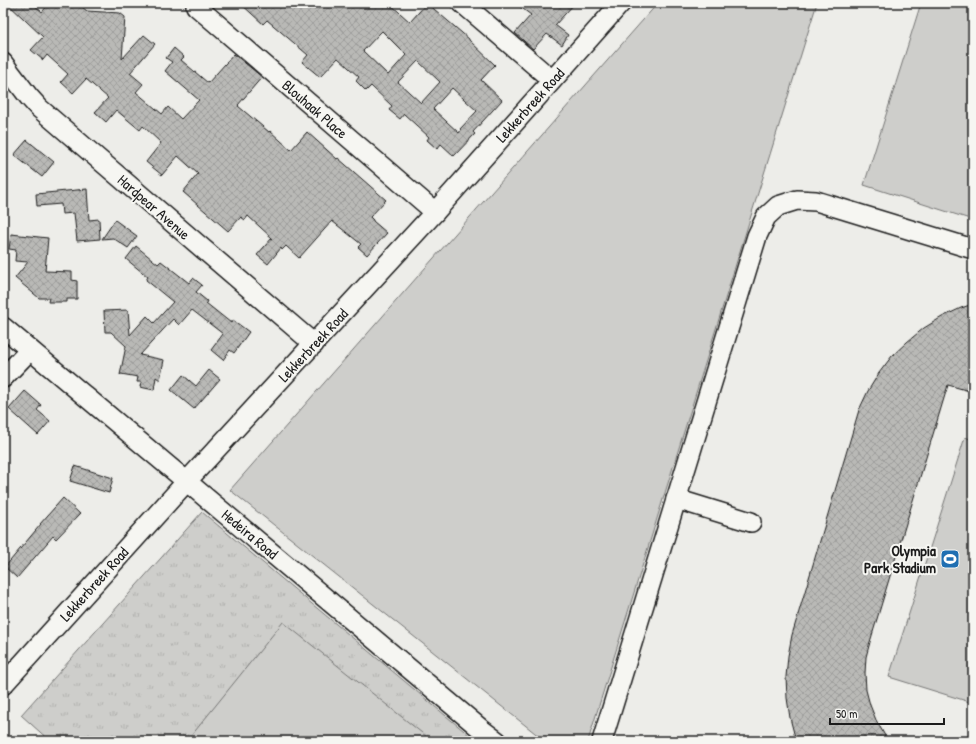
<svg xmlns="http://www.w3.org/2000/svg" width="976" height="744" viewBox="0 0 976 744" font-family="'Patrick Hand',sans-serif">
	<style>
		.grass { fill: url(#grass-tufts); stroke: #757574 }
		.park { fill: #cececb; stroke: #757574 }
		.building { fill: url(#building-cross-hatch); stroke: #1c1c1c; fill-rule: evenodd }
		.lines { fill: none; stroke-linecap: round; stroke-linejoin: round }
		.minor-casing { stroke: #1c1c1c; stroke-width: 22 }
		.minor { stroke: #f6f6f2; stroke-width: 19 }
		.labels { text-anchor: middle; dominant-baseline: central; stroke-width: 4; stroke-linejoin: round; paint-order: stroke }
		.street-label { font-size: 15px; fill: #1c1c1c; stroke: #f6f6f2 }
		.poi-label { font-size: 15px; font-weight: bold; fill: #1c1c1c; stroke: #f6f6f2; text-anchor: end }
	</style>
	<defs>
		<pattern id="grass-tufts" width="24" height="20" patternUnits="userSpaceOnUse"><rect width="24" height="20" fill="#cececb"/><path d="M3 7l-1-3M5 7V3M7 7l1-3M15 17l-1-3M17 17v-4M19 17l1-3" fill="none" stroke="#b0b0ae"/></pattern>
		<pattern id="building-cross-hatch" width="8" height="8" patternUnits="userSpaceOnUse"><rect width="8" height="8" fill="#b9b9b6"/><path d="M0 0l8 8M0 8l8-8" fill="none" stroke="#9e9e9c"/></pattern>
	</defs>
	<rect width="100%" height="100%" fill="#edede9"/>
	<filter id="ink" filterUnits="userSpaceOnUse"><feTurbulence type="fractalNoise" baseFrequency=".025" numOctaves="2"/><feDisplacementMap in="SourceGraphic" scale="8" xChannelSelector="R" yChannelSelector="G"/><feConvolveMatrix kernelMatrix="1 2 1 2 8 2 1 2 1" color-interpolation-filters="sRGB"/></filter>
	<g filter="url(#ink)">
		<polygon class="grass" points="202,512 476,741 50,741 21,715"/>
		<g class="park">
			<polygon points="658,3 817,3 588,741 545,741 230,490"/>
			<polygon points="921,3 973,3 973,220 864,185"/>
			<polygon points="965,437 973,440 973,703 889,677"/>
			<polygon points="283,622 427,737 424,741 187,741"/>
		</g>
		<g class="building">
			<polygon points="7,3 32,3 42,12 50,3 64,3 69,8 73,3 77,3 87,11 120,13 125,17 122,59 144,35 155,44 130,73 143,84 136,92 162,114 168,107 181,119 199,100 165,71 172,62 166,58 174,48 184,57 181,60 208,83 234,54 262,77 238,105 239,105 238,106 269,132 270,131 291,150 307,132 337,159 338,158 386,200 370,217 373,220 373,221 387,233 367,255 358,247 361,244 332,221 299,258 286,246 282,250 281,248 268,264 257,255 272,238 248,216 245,220 241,217 228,231 183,192 198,174 178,156 162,175 146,162 161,143 143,126 140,130 116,110 106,122 95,112 108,98 86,79 73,93 61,82 68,74 47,55 43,60 31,50 43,37"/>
			<path d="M240 3H389L410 22 427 3 469 39V40L495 65 481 80 502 100 473 132 475 134 454 156 441 144 437 149 427 140 429 137 404 114 400 119 389 110 392 106 371 86 366 91 356 81 359 77 338 58 320 77 302 62 308 55 267 20 263 24ZM382 31 406 55 388 75 363 51 379 34ZM418 61 440 82 421 103 398 82ZM452 88 477 111 460 129 461 130 459 133 433 109Z"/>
			<polygon points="515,3 575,3 555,25 568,35 562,45 547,34 533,49 515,33 531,15"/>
			<polygon points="27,140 54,162 42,177 14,155"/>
			<polygon points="87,189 89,220 99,219 100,239 77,241 74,213 62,214 61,204 37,206 36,194"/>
			<polygon points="115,220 137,236 128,248 113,238 102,239"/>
			<polygon points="11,234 48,238 45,271 72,272 72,280 77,281 77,299 67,299 67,302 48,302 49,298 39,298 15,278 28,262 15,261 16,250 9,249"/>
			<polygon points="136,246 158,264 161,261 189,283 193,278 202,285 196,292 207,301 206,303 231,323 233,320 249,332 234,353 230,350 223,360 211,350 223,334 192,310 179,325 173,319 140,355 164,360 160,380 156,377 154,390 140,387 141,382 137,382 138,377 121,374 120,375 126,346 111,332 105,332 104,311 128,310 130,335 147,316 154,323 173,302 146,280 148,277 126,259"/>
			<polygon points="973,304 973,392 948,385 870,642 866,657 865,673 866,690 870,705 876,720 888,741 796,741 790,718 787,698 786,677 788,656 792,635 859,410 868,391 879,373 892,356 907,342 924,328 942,317 961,308"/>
			<polygon points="209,370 220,379 194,409 171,390 183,375 196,386"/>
			<polygon points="25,391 41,405 37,410 50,421 38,435 9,409"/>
			<polygon points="75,466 113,478 109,493 70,481"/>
			<polygon points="63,498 80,514 56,539 53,536 17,578 5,567 41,524 40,524"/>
		</g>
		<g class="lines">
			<g class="minor-casing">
				<g id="minor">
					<polyline points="462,3 552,80"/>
					<polyline points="196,6 435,212"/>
					<polyline points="3,63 29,97 39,108 314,344"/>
					<polyline points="3,327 481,729 497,741"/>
					<polyline points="3,378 30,350"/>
					<polyline points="676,499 751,522"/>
					<polyline points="3,685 187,481 435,212 621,3"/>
					<polyline points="602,741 757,236 766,217 778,206 797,200 816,201 973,249"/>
				</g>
			</g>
			<use href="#minor" class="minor"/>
		</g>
	</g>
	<defs>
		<g id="stadium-square" transform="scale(1)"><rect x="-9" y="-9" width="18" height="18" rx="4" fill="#1f6fb2" stroke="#f6f6f2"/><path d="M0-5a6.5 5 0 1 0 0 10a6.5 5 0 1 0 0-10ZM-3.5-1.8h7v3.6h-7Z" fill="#fff"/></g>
	</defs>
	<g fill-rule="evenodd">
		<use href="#stadium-square" x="950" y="559"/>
	</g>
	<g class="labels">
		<g class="street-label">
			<text transform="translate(530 105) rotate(-48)">Lekkerbreek Road</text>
			<text transform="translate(315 109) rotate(41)">Blouhaak Place</text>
			<text transform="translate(154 207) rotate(41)">Hardpear Avenue</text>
			<text transform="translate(313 345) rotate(-47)">Lekkerbreek Road</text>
			<text transform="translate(250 534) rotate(40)">Hedeira Road</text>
			<text transform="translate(94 584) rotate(-48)">Lekkerbreek Road</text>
		</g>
		<g class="poi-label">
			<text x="936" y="550">Olympia<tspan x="936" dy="17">Park Stadium</tspan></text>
		</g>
	</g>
	<rect width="976" height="744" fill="none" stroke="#f6f6f2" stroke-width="16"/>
	<rect x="8" y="8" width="960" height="728" fill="none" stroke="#1c1c1c" stroke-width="1.5" filter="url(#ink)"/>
	<path d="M830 718v6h114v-6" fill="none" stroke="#1c1c1c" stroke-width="2"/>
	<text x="836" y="718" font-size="12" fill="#1c1c1c" stroke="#f6f6f2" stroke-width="3" paint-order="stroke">50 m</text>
</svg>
